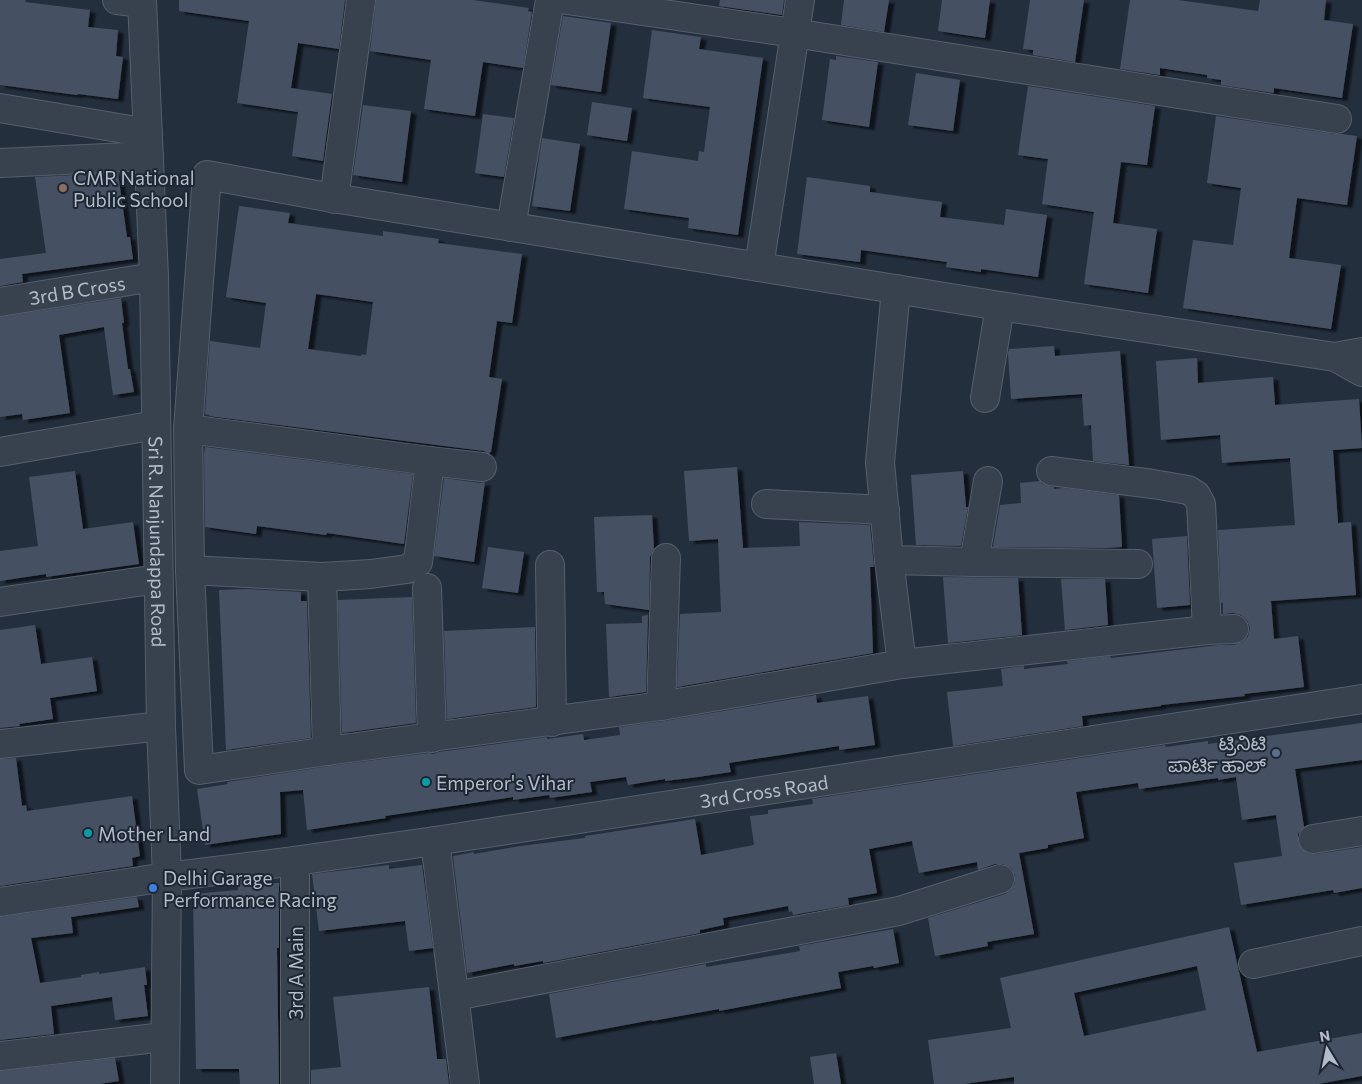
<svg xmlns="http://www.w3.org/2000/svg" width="1362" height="1084" viewBox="0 0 1362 1084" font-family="Commissioner,'Noto Sans Kannada',sans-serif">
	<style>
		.building { fill: #455162; fill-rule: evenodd; filter: url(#shadow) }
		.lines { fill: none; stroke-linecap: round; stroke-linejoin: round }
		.minor-casing { stroke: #565f6c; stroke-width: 30 }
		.minor { stroke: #38414e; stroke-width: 28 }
		.education-dot { fill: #8d6e63; stroke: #1d2633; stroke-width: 2 }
		.service-dot { fill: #5c6f8a; stroke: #1d2633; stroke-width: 2 }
		.culture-dot { fill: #0f9aa8; stroke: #1d2633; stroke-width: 2 }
		.shop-dot { fill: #3f7fe0; stroke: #1d2633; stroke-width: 2 }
		.labels { text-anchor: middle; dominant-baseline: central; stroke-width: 4; stroke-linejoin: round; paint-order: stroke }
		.poi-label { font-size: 19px; fill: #b4bcc9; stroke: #1d2633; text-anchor: start }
		.street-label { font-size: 19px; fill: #b4bcc9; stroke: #1d2633 }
	</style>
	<defs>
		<filter id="shadow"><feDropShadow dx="5.5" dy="3" stdDeviation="1" flood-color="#0009"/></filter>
	</defs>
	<rect width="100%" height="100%" fill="#242f3e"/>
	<g class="building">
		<polygon points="0,0 26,0 25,2 90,10 88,27 118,30 116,56 123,57 118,99 78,94 77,95 0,85"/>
		<polygon points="179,0 345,0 339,49 298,43 291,88 332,94 323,161 292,156 298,112 237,103 249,21 179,11"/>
		<polygon points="376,0 473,0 529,8 528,11 532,12 523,68 483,62 475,116 424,109 431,60 370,51"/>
		<polygon points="720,0 784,0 782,15 719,6"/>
		<polygon points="844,0 889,0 884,32 841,25"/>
		<polygon points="942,0 990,0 985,38 938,31"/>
		<polygon points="1030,0 1084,0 1075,62 1033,55 1033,50 1023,49"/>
		<polygon points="1130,0 1178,0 1258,11 1260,0 1326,0 1324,20 1353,24 1342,98 1274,88 1274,93 1221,85 1221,80 1207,78 1207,75 1160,68 1160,75 1120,69"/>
		<polygon points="563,16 611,23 601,92 551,85"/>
		<polygon points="652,30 701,37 699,49 763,58 738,235 688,228 689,218 624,209 632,151 698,161 699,151 704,152 710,107 643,98"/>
		<polygon points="836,56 878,62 869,127 822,120 830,59 836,60"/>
		<polygon points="916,73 960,80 953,131 908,125"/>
		<polygon points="1028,86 1155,106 1147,165 1121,162 1113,223 1157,229 1148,293 1084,284 1094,212 1042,204 1048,159 1018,155"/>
		<polygon points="592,102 632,108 627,141 587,135"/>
		<polygon points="363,105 411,111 402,182 353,175"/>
		<polygon points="483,114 514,118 504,177 475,173"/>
		<polygon points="1216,116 1335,134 1342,134 1357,136 1347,205 1297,198 1289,258 1341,265 1331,329 1183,308 1193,240 1233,245 1241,188 1207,183"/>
		<polygon points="542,138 580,144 570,211 532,206"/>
		<polygon points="118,173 127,237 130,237 133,259 22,274 23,282 0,286 0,259 46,253 35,177"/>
		<polygon points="807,177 870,186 870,192 942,202 940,217 1004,225 1006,209 1047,215 1038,277 981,269 981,272 946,267 947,262 861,250 860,262 797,254"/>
		<path d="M239 206 290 213 288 223 383 236V231L439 239 438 243 522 254 512 323 497 321 489 377 502 379 491 452H490L489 454 484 451 209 416 210 415 205 414 210 341 260 348 266 303 226 297ZM316 294 373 302 366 355 362 354 361 356 308 349Z"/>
		<polygon points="121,298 124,323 122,323 128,369 130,369 134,392 113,395 104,327 59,335 70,413 23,420 22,414 0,417 0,317"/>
		<polygon points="1054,346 1055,356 1120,351 1129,465 1093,461 1091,425 1084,426 1082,394 1011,399 1008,354 1009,349"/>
		<polygon points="1197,358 1198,383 1273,377 1275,405 1359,399 1362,448 1333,450 1338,523 1351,522 1356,595 1271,601 1274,639 1298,636 1304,687 1244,694 1245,696 1161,705 1161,706 1082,716 1083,726 953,746 947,692 1003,686 1001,669 1024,666 1024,669 1068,664 1067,661 1110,656 1111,658 1219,645 1235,645 1242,642 1248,637 1250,628 1247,620 1241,615 1233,613 1223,614 1223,603 1221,603 1218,530 1295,525 1290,458 1222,463 1220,435 1161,440 1156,361"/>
		<polygon points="205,447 413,474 404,544 327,533 326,535 257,526 256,534 205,527 204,454"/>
		<polygon points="737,467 743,548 800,546 799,522 870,525 874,567 870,567 873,653 677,687 680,614 721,612 718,539 689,541 684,471"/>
		<polygon points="75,471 83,529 133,522 139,564 46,577 46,574 0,581 0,551 38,546 29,477"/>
		<polygon points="963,471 966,507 968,507 961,546 916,545 911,475"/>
		<polygon points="444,478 480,483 485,482 474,562 434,556"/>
		<polygon points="1040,481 1042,484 1054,487 1054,489 1064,488 1119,495 1122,547 1107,548 993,547 1000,505 1021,503 1020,483"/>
		<polygon points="652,515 654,549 650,557 649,610 605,604 604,592 597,592 594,517"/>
		<polygon points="1187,536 1190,605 1157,608 1152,539"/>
		<polygon points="488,547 524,552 518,593 482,588"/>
		<polygon points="943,577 1018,578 1022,635 948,643"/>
		<polygon points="1061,579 1105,579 1108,625 1065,630"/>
		<polygon points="247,589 301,592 301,601 307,601 311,738 226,750 219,590"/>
		<polygon points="412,597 416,723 342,733 338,600"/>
		<polygon points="648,615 646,692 609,697 606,624 642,623 642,616"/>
		<polygon points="35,625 41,664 92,657 97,691 50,698 53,719 19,724 20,726 0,728 0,630"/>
		<polygon points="535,627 536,707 447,719 444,631"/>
		<polygon points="816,695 817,703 868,696 875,745 839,750 839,746 729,763 731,772 698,777 665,781 665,779 628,785 626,777 590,782 592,792 550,798 549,795 513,800 513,797 385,816 386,818 307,830 303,790 280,792 281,834 205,845 197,789 228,784 227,782 329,766 429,753 433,754 439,752 547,737 547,739 583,734 584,740 620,735 619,727 664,721"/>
		<polygon points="1362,723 1362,760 1295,769 1304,827 1298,834 1298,841 1301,848 1307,853 1316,854 1362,847 1362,888 1334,893 1333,890 1241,905 1234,863 1282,856 1276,815 1242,820 1236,777 1218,780 1218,778 1139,789 1138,783 1076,792 1084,838 1048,845 1048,848 1019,853 1034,934 987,942 988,946 935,956 928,918 1005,894 1011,890 1015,883 1015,875 1011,868 1003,864 995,864 978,870 977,862 919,873 912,841 869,849 877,893 848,898 849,905 793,915 792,911 789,912 788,906 723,918 724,925 700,930 700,933 543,963 543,961 514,966 514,964 467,973 453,856 474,852 474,854 520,846 585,838 585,836 695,819 701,855 754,845 750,816 768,814 768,810 813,804 812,799 1165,745 1166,747 1208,741 1208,744"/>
		<polygon points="16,758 22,806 26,805 27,811 132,796 140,856 132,858 133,866 0,886 0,759"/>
		<polygon points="389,865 389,869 422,865 433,948 409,951 405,921 319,931 312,874"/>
		<polygon points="279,883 279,948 277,948 279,1084 240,1084 239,1069 196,1069 193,894 238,890 238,884"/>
		<polygon points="137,897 139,907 71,917 73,933 31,938 40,983 81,977 81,975 99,972 99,974 145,967 147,985 144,985 148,1016 115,1020 112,997 51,1006 54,1034 0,1040 0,917"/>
		<path d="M1229 927 1257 1052 1362 1033V1076L1318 1084H1014V1077L964 1084H934L928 1040 1011 1028 1000 978ZM1197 966 1206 1010 1084 1036 1074 993Z"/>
		<polygon points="893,929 899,963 874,968 873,966 838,972 841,988 719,1011 719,1009 652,1021 652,1020 556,1038 549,994 706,964 706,967 800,951 799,946"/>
		<polygon points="429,987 437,1059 446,1059 449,1084 311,1084 311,1070 341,1067 333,997"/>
		<polygon points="836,1053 841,1084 814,1084 810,1057"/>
		<polygon points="115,1058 119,1081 99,1084 0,1084 0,1071"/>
	</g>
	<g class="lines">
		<g class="minor-casing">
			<g id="minor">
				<polyline points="117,0 142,3"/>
				<path id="s1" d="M142 0 154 277 161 726 167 877 165 1084"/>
				<polyline points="567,0 794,33 1337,119"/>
				<polyline points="0,108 148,133"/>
				<polyline points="0,163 149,156"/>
				<polyline points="334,199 361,0"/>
				<polyline points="511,227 550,0"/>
				<polyline points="759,267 800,0"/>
				<polyline points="896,289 880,462 889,560 902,664"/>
				<path id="s2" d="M0 302 154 277"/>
				<polyline points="1362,352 1335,357 1362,372"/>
				<polyline points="985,398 1000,306"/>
				<polyline points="188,429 430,461 482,467"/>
				<polyline points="0,452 156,425"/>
				<polyline points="1051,471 1153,484 1188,490 1196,495 1201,504 1202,522 1207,630"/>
				<polyline points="766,504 885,510"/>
				<polyline points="889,560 974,562 1138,564"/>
				<polyline points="974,562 988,481"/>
				<polyline points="550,565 552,722"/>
				<polyline points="190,570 322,577 371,574 407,569 418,562 430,461"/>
				<polyline points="322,577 327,751"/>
				<polyline points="427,588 432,738"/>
				<polyline points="0,602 158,579"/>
				<polyline points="1234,629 1207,630 902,664 661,706 327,751 199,770 190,570 188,429 207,175 327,197 1000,306 1335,357"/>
				<polyline points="661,706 666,558"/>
				<polyline points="0,744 161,726"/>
				<polyline points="1313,839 1362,831"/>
				<polyline points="435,841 465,1084"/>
				<polyline points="295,861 295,1084"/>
				<path id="s3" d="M0 902 167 877 295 861 435 841 1362 699"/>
				<polyline points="1253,964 1362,941"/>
				<polyline points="455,996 899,911 1000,879"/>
				<polyline points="0,1056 164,1037"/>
			</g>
		</g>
		<use href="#minor" class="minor"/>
	</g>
	<circle class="education-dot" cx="63" cy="188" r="5"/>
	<circle class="service-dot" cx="1276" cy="753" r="5"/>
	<g class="culture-dot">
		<circle cx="426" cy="782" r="5"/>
		<circle cx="88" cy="833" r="5"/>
	</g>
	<circle class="shop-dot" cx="153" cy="888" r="5"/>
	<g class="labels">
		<g class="poi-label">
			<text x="73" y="177">CMR National<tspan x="73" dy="22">Public School</tspan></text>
			<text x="1266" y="742" text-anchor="end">ಟ್ರಿನಿಟಿ<tspan x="1266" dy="22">ಪಾರ್ಟಿ ಹಾಲ್</tspan></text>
			<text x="436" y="782">Emperor's Vihar</text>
			<text x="98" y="833">Mother Land</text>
			<text x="163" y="877">Delhi Garage<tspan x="163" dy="22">Performance Racing</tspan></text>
		</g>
		<g class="street-label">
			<text stroke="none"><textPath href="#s2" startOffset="78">3rd B Cross</textPath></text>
			<text stroke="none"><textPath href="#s1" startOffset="542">Sri R. Nanjundappa Road</textPath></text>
			<text stroke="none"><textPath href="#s3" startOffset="772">3rd Cross Road</textPath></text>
			<text transform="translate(295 973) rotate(-90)">3rd A Main</text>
		</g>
	</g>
	<g transform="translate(1327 1049) rotate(350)" stroke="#1d2633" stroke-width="4" paint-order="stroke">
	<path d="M0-4L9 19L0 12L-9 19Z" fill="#b4bcc9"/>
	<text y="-8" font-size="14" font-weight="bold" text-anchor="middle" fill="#b4bcc9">N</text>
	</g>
</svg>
